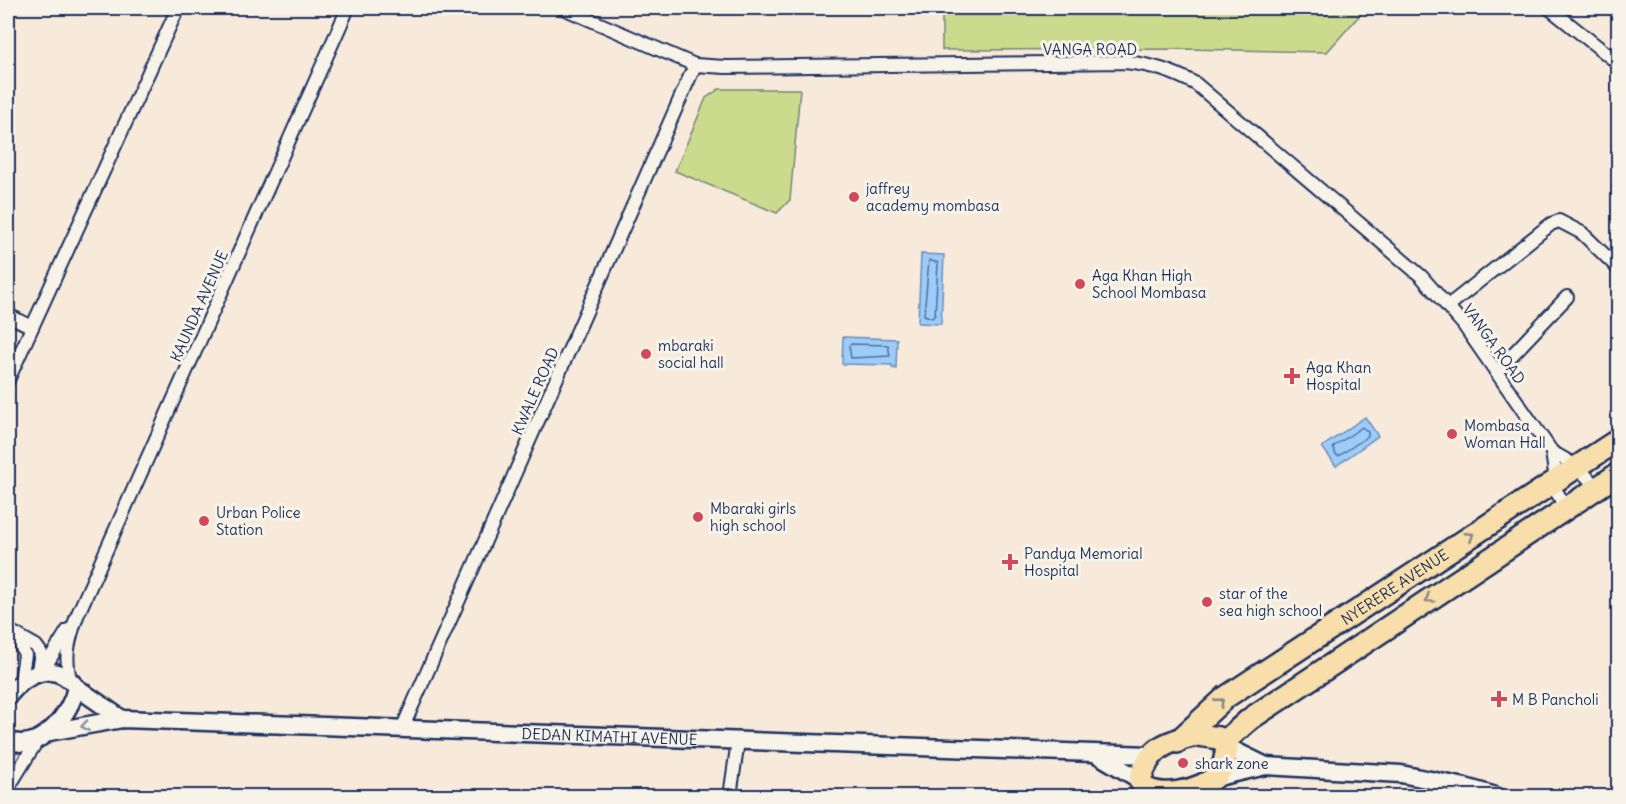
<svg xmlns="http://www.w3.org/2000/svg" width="1626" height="804" viewBox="0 0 1626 804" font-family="Delius,sans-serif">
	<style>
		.green { fill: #ccda8d; stroke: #748476; stroke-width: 1.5 }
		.water { fill: #9dccf9; stroke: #698dbb; stroke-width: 1.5 }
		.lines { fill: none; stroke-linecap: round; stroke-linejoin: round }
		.shore { stroke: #4f6e9c; stroke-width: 1.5 }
		.street-casing { stroke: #1b2f5e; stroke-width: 16 }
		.secondary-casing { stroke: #1b2f5e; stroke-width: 21 }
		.highway-casing { stroke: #1b2f5e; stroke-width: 26 }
		.street { stroke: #f7f3e8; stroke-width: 12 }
		.secondary { stroke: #f7f3e8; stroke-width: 16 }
		.highway { stroke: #f8deab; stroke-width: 21 }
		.oneway { stroke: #8a8684 }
		.oneway2 { stroke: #8991a3 }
		.poi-dot { fill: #d1495b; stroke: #f7f3e8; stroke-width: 2 }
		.labels { text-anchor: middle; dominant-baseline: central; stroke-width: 6; stroke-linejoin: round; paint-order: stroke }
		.street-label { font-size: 15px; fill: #1b2f5e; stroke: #f7f3e8 }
		.poi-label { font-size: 15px; fill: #1b2f5e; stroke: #f7f3e8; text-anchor: start }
	</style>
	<rect width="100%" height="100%" fill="#f7eadb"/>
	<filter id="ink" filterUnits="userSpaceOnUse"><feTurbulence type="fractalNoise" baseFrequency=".0167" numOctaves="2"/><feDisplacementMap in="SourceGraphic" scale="12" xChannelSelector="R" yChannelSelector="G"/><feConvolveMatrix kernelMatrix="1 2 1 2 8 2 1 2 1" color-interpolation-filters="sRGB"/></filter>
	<g filter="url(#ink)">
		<g class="green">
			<polygon points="942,8 1366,8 1327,52 1186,49 942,50"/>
			<polygon points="719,89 800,89 790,200 777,213 675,171 706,98"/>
		</g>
		<g class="water">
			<polygon points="921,254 944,255 941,324 918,323"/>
			<polygon points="843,337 897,339 896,369 892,368 892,365 842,364"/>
			<polygon points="1365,417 1378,436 1336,466 1322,447"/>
		</g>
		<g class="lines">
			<g class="shore">
				<polygon points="929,260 938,263 935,315 932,318 924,315"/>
				<polygon points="851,344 888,345 890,356 851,358 849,346"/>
				<polygon points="1362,427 1368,432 1368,436 1339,456 1336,455 1333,447"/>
			</g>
			<g class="street-casing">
				<g id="street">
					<path d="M563 8 695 65 725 67 1125 62C1152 65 1172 71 1196 84L1421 276 1463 324 1552 452 1578 467 1596 487"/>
					<polyline points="1549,8 1618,63"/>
					<polyline points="1448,306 1551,224 1559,221 1582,233 1618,268"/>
					<polyline points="8,315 32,327"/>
					<polyline points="1496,372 1567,297"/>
					<polyline points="8,380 178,8"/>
					<polyline points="1552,452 1555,473 1551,483 1566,507"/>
					<polyline points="8,630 36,646 41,653 38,670"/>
					<polyline points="17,636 25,655 21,680"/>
					<polyline points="41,673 68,630"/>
					<path d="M70 679C64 656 69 639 77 616L348 8"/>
					<polyline points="402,729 695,65"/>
					<polyline points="8,788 38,739"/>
					<polyline points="730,796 738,741"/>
				</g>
			</g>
			<g class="secondary-casing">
				<g id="secondary">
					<path d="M8 696C26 674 54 659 76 687L122 719"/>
					<path id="s1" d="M49 732 122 719 1150 755"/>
					<path d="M8 740C40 754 71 714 76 687"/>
					<polyline points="1227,747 1266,766"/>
					<polyline points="1098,755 1140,780"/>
					<polyline points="1214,778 1266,766 1401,774 1465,787 1496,796"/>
				</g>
			</g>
			<g class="highway-casing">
				<g id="highway">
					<path d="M1198 735 1219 738 1227 747C1226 756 1224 767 1218 774 1205 791 1148 804 1140 780 1149 748 1166 741 1198 735Z"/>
					<path id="s2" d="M1177 742 1226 697 1618 440"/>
					<polyline points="1224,742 1250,719 1618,474"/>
				</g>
			</g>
			<use href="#street" class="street"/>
			<use href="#secondary" class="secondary"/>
			<use href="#highway" class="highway"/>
		</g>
		<defs><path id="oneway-chevron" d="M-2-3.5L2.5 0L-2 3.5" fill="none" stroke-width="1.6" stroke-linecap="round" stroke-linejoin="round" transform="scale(1.5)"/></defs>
		<g class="oneway">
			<use href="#oneway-chevron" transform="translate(1470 536) rotate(-33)"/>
			<use href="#oneway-chevron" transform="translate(1429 599) rotate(146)"/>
			<use href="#oneway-chevron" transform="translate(1220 702) rotate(-41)"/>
		</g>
		<use class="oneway2" href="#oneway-chevron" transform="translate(85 726) rotate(171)"/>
	</g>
	<g class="poi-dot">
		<circle cx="854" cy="197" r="6"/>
		<circle cx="1080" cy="284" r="6"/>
		<circle cx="646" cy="354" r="6"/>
		<path d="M1289 367h6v6h6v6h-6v6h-6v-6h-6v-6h6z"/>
		<circle cx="1452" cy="434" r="6"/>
		<circle cx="698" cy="517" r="6"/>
		<circle cx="204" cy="521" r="6"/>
		<path d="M1007 553h6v6h6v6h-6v6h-6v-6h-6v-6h6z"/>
		<circle cx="1207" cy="602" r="6"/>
		<path d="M1496 690h6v6h6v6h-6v6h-6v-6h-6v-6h6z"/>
		<circle cx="1183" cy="763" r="6"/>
	</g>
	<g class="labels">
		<g class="street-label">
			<text x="1090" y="49">VANGA ROAD</text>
			<text transform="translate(199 306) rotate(-66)">KAUNDA AVENUE</text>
			<text transform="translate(1494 344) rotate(54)">VANGA ROAD</text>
			<text transform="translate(535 391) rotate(-66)">KWALE ROAD</text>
			<text stroke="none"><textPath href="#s2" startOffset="268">NYERERE AVENUE</textPath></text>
			<text stroke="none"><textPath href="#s1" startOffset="562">DEDAN KIMATHI AVENUE</textPath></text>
		</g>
		<g class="poi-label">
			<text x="866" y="188">jaffrey<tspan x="866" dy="17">academy mombasa</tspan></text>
			<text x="1092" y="275">Aga Khan High<tspan x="1092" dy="17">School Mombasa</tspan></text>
			<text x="658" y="345">mbaraki<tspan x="658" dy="17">social hall</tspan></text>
			<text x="1306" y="367">Aga Khan<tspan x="1306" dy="17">Hospital</tspan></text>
			<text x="1464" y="425">Mombasa<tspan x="1464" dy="17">Woman Hall</tspan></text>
			<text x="710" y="508">Mbaraki girls<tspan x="710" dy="17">high school</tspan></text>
			<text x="216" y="512">Urban Police<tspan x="216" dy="17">Station</tspan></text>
			<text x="1024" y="553">Pandya Memorial<tspan x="1024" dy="17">Hospital</tspan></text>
			<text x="1219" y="593">star of the<tspan x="1219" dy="17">sea high school</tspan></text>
			<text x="1512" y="699">M B Pancholi</text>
			<text x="1195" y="763">shark zone</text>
		</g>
	</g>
	<rect width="1626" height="804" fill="none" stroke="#f7f3e8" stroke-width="30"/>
	<rect x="15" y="15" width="1596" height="774" fill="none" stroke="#1b2f5e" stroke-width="2" filter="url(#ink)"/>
</svg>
